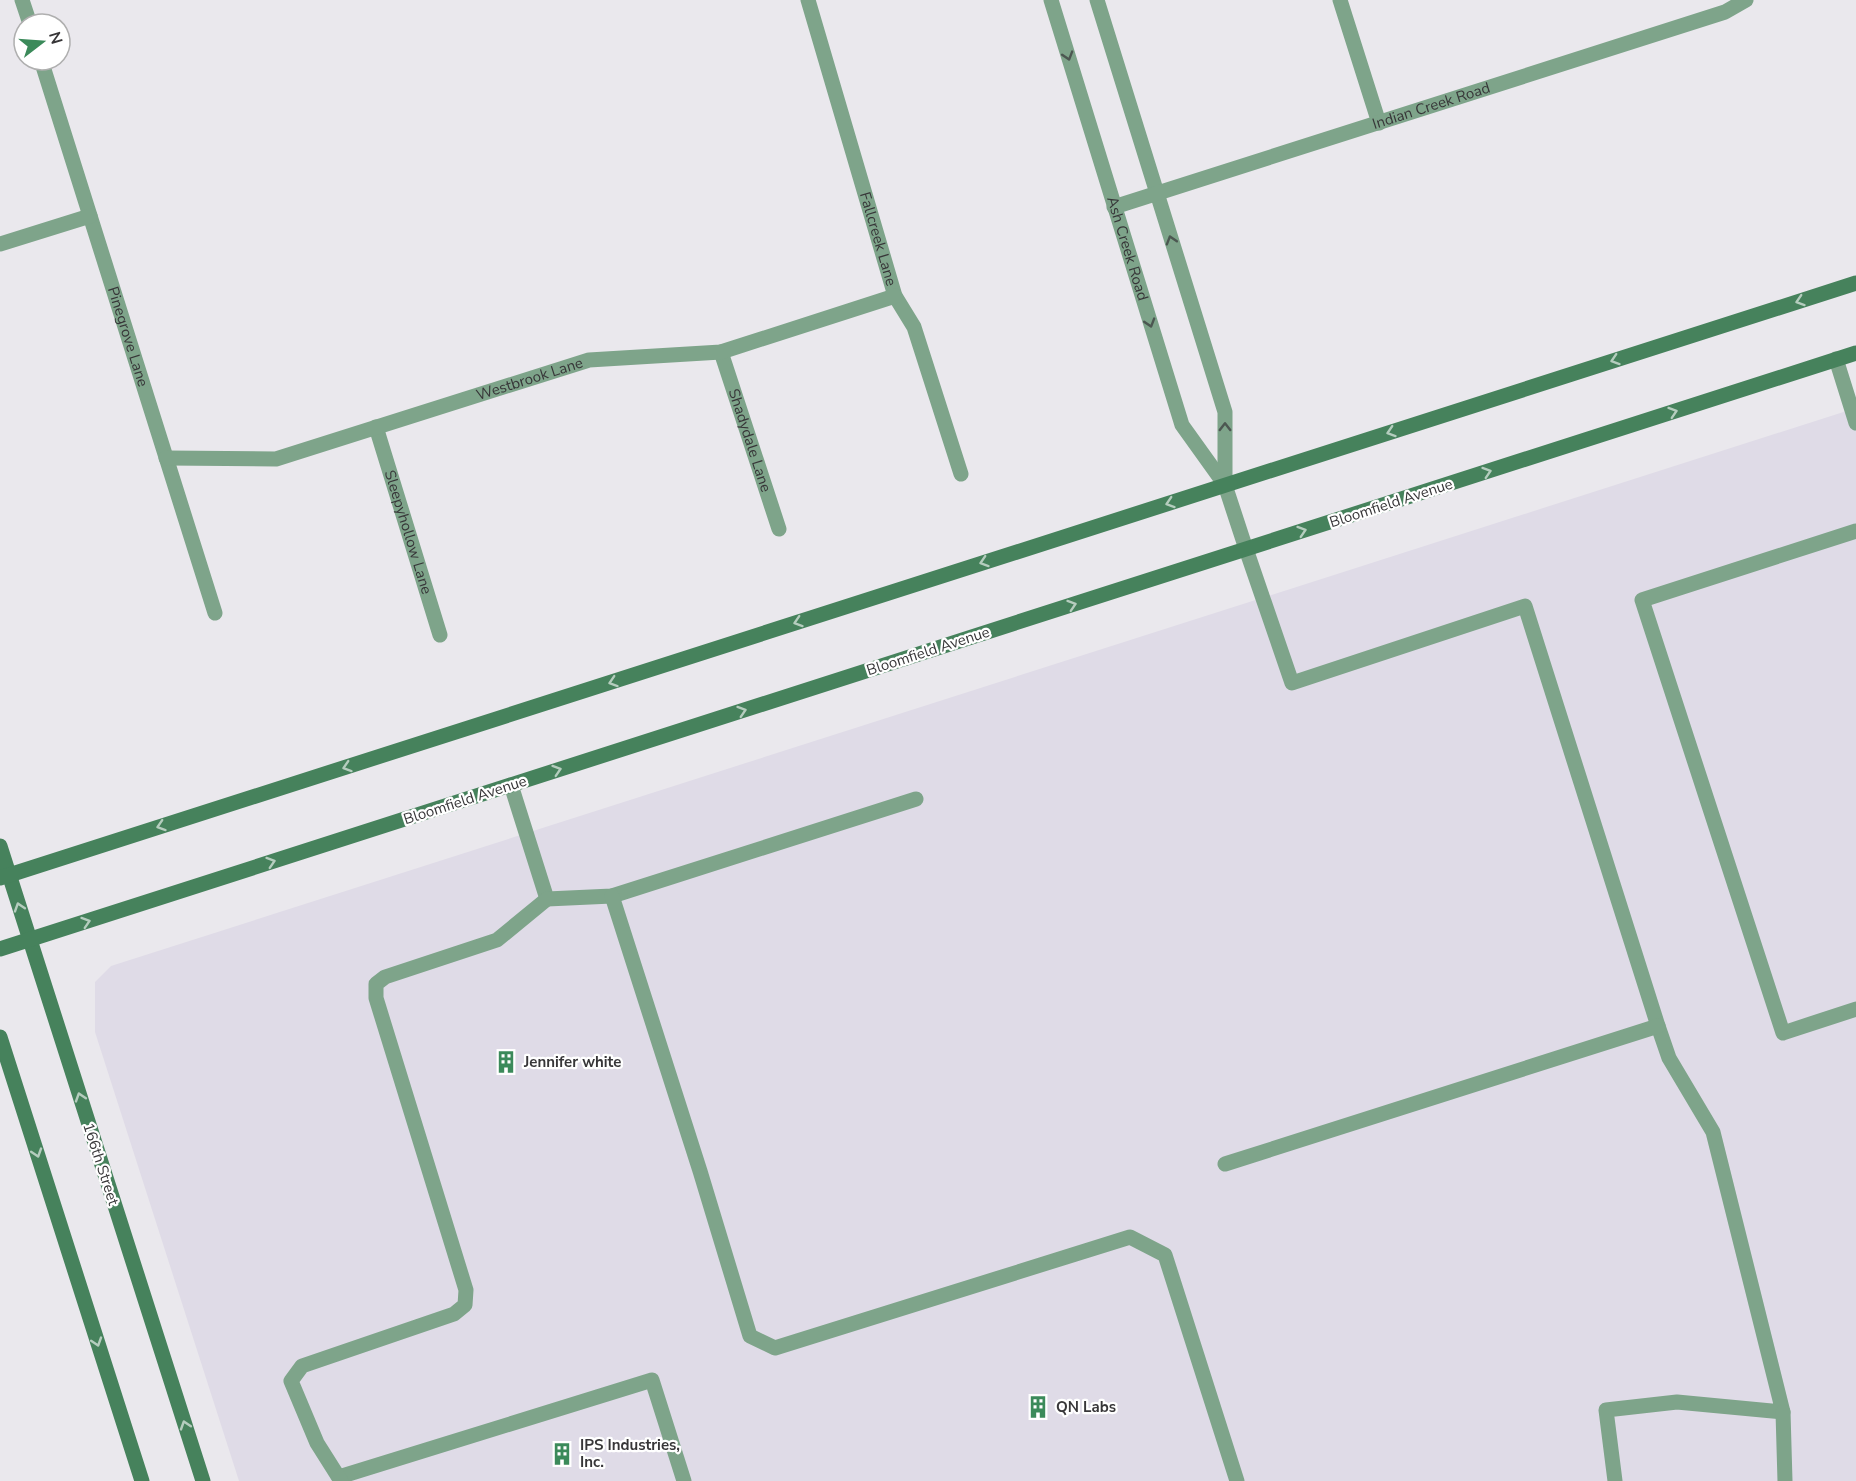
<svg xmlns="http://www.w3.org/2000/svg" width="1856" height="1481" viewBox="0 0 1856 1481" font-family="'Nunito Sans',sans-serif">
	<style>
		.built { fill: #dfdbe7 }
		.lines { fill: none; stroke-linecap: round; stroke-linejoin: round }
		.lane { stroke: #7ea48a; stroke-width: 15 }
		.street { stroke: #7ea48a; stroke-width: 15 }
		.secondary { stroke: #46825c; stroke-width: 15 }
		.oneway { stroke: #4c5751 }
		.oneway2 { stroke: #b5cdbe }
		.labels { text-anchor: middle; dominant-baseline: central; stroke-width: 4.5; stroke-linejoin: round; paint-order: stroke }
		.street-label { font-size: 15px; fill: #373638; stroke: #fff }
		.poi-label { font-size: 15px; font-weight: bold; fill: #373638; stroke: #fff; text-anchor: start }
	</style>
	<rect width="100%" height="100%" fill="#eae8ed"/>
	<polygon class="built" points="1856,408 1856,1481 239,1481 95,1032 95,982 111,966"/>
	<g class="lines">
		<g class="lane">
			<polyline points="1836,359 1856,423"/>
			<polyline points="1856,531 1642,600 1783,1033 1856,1009"/>
			<polyline points="1246,549 1292,683 1525,606 1658,1026 1669,1058 1713,1132 1783,1412 1677,1402 1606,1410 1615,1481"/>
			<polyline points="511,785 547,899 612,896 916,799"/>
			<polyline points="612,896 700,1171 750,1336 775,1348 1130,1237 1165,1255 1237,1481"/>
			<polyline points="1225,1164 1658,1026"/>
			<polyline points="1783,1412 1785,1481"/>
			<polyline points="339,1477 652,1380 684,1481"/>
			<polyline points="341,1481 317,1443 291,1381 302,1366 454,1314 465,1305 466,1290 376,998 376,984 385,977 497,940 547,899"/>
		</g>
		<g class="street">
			<polyline points="22,0 30,24"/>
			<path id="s1" d="M808 0 895 296 914 327 961 474"/>
			<path id="s2" d="M1051 0 1182 425 1225 485"/>
			<polyline points="1097,0 1225,412 1225,485 1246,549"/>
			<polyline points="1340,0 1379,123"/>
			<path id="s3" d="M41 60 215 613"/>
			<path id="s4" d="M1114 207 1725 12 1746 0"/>
			<polyline points="0,244 90,216"/>
			<path id="s5" d="M721 352 779 529"/>
			<path id="s6" d="M376 427 440 635"/>
			<path id="s7" d="M166 458 276 459 589 360 721 352 895 296"/>
		</g>
		<g class="secondary">
			<polyline points="0,846 203,1481"/>
			<polyline points="0,878 1856,283"/>
			<polyline points="0,949 1856,353"/>
			<polyline points="0,1037 142,1481"/>
		</g>
	</g>
	<defs><path id="oneway-chevron" d="M-2-3.5L2.5 0L-2 3.5" fill="none" stroke-width="1.6" stroke-linecap="round" stroke-linejoin="round" transform="scale(1.5)"/></defs>
	<g class="oneway">
		<use href="#oneway-chevron" transform="translate(1068 56) rotate(73)"/>
		<use href="#oneway-chevron" transform="translate(1171 240) rotate(-107)"/>
		<use href="#oneway-chevron" transform="translate(1150 323) rotate(73)"/>
		<use href="#oneway-chevron" transform="translate(1225 427) rotate(-90)"/>
	</g>
	<g class="oneway2">
		<use href="#oneway-chevron" transform="translate(1800 301) rotate(162)"/>
		<use href="#oneway-chevron" transform="translate(1615 360) rotate(162)"/>
		<use href="#oneway-chevron" transform="translate(1673 412) rotate(-18)"/>
		<use href="#oneway-chevron" transform="translate(1391 432) rotate(162)"/>
		<use href="#oneway-chevron" transform="translate(1487 472) rotate(-18)"/>
		<use href="#oneway-chevron" transform="translate(1170 503) rotate(162)"/>
		<use href="#oneway-chevron" transform="translate(1302 531) rotate(-18)"/>
		<use href="#oneway-chevron" transform="translate(984 562) rotate(162)"/>
		<use href="#oneway-chevron" transform="translate(1072 605) rotate(-18)"/>
		<use href="#oneway-chevron" transform="translate(798 622) rotate(162)"/>
		<use href="#oneway-chevron" transform="translate(613 682) rotate(162)"/>
		<use href="#oneway-chevron" transform="translate(742 711) rotate(-18)"/>
		<use href="#oneway-chevron" transform="translate(347 767) rotate(162)"/>
		<use href="#oneway-chevron" transform="translate(557 770) rotate(-18)"/>
		<use href="#oneway-chevron" transform="translate(161 826) rotate(162)"/>
		<use href="#oneway-chevron" transform="translate(271 862) rotate(-18)"/>
		<use href="#oneway-chevron" transform="translate(19 907) rotate(-108)"/>
		<use href="#oneway-chevron" transform="translate(86 922) rotate(-18)"/>
		<use href="#oneway-chevron" transform="translate(80 1097) rotate(-108)"/>
		<use href="#oneway-chevron" transform="translate(37 1153) rotate(72)"/>
		<use href="#oneway-chevron" transform="translate(97 1342) rotate(72)"/>
		<use href="#oneway-chevron" transform="translate(185 1425) rotate(-108)"/>
	</g>
	<defs>
		<g id="building-bare" transform="scale(1.8)"><path d="M-4-6H4V6H1V3H-1V6H-4ZM-2.5-4.3h1.7v1.8h-1.7ZM.8-4.3h1.7v1.8H.8ZM-2.5-1h1.7V.8h-1.7ZM.8-1h1.7V.8H.8Z" fill="#3b8a5a" stroke="#fff" stroke-width="2.5" paint-order="stroke"/></g>
	</defs>
	<g fill-rule="evenodd">
		<use href="#building-bare" x="506" y="1062"/>
		<use href="#building-bare" x="1038" y="1407"/>
		<use href="#building-bare" x="562" y="1454"/>
	</g>
	<g class="labels">
		<g class="street-label">
			<text stroke="none"><textPath href="#s4" startOffset="333">Indian Creek Road</textPath></text>
			<text stroke="none"><textPath href="#s1" startOffset="249">Fallcreek Lane</textPath></text>
			<text stroke="none"><textPath href="#s2" startOffset="260">Ash Creek Road</textPath></text>
			<text stroke="none"><textPath href="#s3" startOffset="290">Pinegrove Lane</textPath></text>
			<text stroke="none"><textPath href="#s7" startOffset="376">Westbrook Lane</textPath></text>
			<text stroke="none"><textPath href="#s5" startOffset="93">Shadydale Lane</textPath></text>
			<text transform="translate(1391 503) rotate(-18)">Bloomfield Avenue</text>
			<text stroke="none"><textPath href="#s6" startOffset="110">Sleepyhollow Lane</textPath></text>
			<text transform="translate(928 651) rotate(-18)">Bloomfield Avenue</text>
			<text transform="translate(465 800) rotate(-18)">Bloomfield Avenue</text>
			<text transform="translate(101 1164) rotate(72)">166th Street</text>
		</g>
		<g class="poi-label">
			<text x="524" y="1062">Jennifer white</text>
			<text x="1056" y="1407">QN Labs</text>
			<text x="580" y="1445">IPS Industries,<tspan x="580" dy="17">Inc.</tspan></text>
		</g>
	</g>
	<g transform="translate(42 42) rotate(73)"><circle r="28" fill="#ffffff" stroke="#afafaf" stroke-width="1.5"/>
	<path d="M0-4.5L10 22L0 15L-10 22Z" fill="#3b8a5a"/>
	<text y="-9" font-size="16" font-weight="bold" text-anchor="middle" fill="#373638">N</text>
	</g>
</svg>
